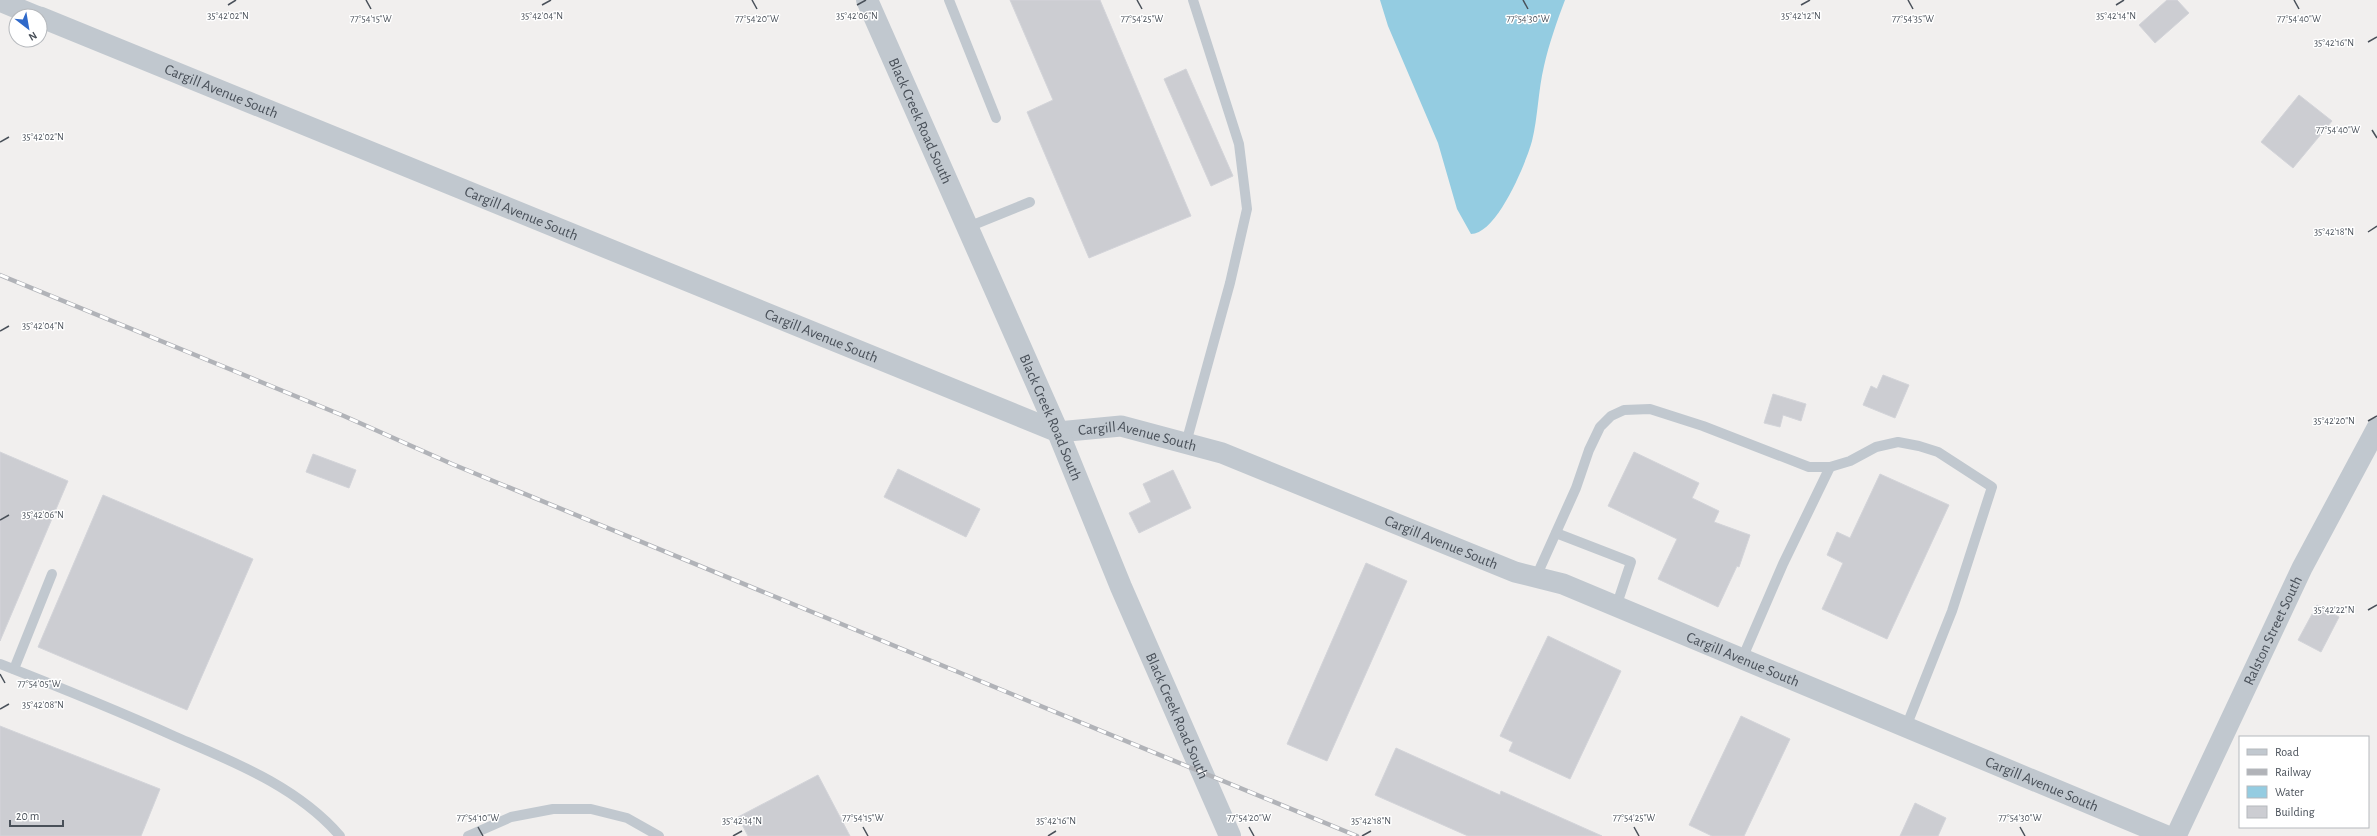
<svg xmlns="http://www.w3.org/2000/svg" width="2377" height="836" viewBox="0 0 2377 836" font-family="'Alegreya Sans',sans-serif">
	<style>
		.water { fill: #94cce1 }
		.building { fill: #cccdd2; stroke: #d3d4d9 }
		.lines { fill: none; stroke-linecap: round; stroke-linejoin: round }
		.service { stroke: #c1c8cf; stroke-width: 10 }
		.minor { stroke: #c1c8cf; stroke-width: 21 }
		.tertiary { stroke: #c1c8cf; stroke-width: 22 }
		.rail-casing { stroke: #b1b3b8; stroke-width: 4.5 }
		.rail { stroke: #fff; stroke-width: 3; stroke-dasharray: 9; stroke-linecap: butt }
		.ticks { fill: none; stroke: #495059; stroke-width: 1.5 }
		.labels { text-anchor: middle; dominant-baseline: central; stroke-width: 3; stroke-linejoin: round; paint-order: stroke }
		.street-label { font-size: 15px; fill: #495059; stroke: #fff }
		.ticks-label { font-size: 10px; text-anchor: middle; fill: #495059; stroke: #fff; stroke-width: 3; stroke-linejoin: round; paint-order: stroke }
	</style>
	<rect width="100%" height="100%" fill="#f1efee"/>
	<path class="water" d="M1380 0H1565C1557 21 1549 44 1544 66 1538 91 1538 117 1532 141 1526 163 1497 234 1471 234L1457 209 1438 143 1388 26Z"/>
	<g class="building">
		<polygon points="1010,0 1100,0 1191,216 1089,258 1027,112 1053,100"/>
		<polygon points="2167,0 2177,0 2189,13 2155,43 2139,25"/>
		<polygon points="1186,69 1233,176 1211,186 1164,79"/>
		<polygon points="2299,95 2332,121 2293,168 2261,142"/>
		<polygon points="1883,375 1909,385 1895,418 1863,405 1871,386 1877,389"/>
		<polygon points="1773,394 1806,404 1801,421 1783,415 1780,427 1764,423"/>
		<polygon points="0,452 68,481 0,641"/>
		<polygon points="1634,452 1699,483 1692,498 1719,511 1714,522 1750,535 1739,567 1737,566 1718,607 1658,579 1677,539 1608,506"/>
		<polygon points="313,454 356,470 349,488 306,472"/>
		<polygon points="898,469 980,509 966,537 884,497"/>
		<polygon points="1173,470 1191,508 1139,533 1129,513 1151,502 1143,484"/>
		<polygon points="1880,474 1949,505 1887,639 1822,609 1843,563 1827,555 1837,532 1850,538"/>
		<polygon points="103,495 253,559 187,710 38,647"/>
		<polygon points="1366,563 1407,581 1327,761 1287,744"/>
		<polygon points="2317,605 2339,617 2321,652 2298,640"/>
		<polygon points="1548,636 1621,671 1570,779 1509,751 1513,742 1500,736"/>
		<polygon points="1741,716 1790,739 1744,836 1712,836 1689,825"/>
		<polygon points="0,726 160,789 141,836 0,836"/>
		<polygon points="1396,748 1500,795 1501,791 1602,836 1468,836 1375,795"/>
		<polygon points="818,775 850,836 748,836 738,817"/>
		<polygon points="1915,803 1946,818 1938,836 1900,836"/>
	</g>
	<g class="lines">
		<g class="service">
			<polyline points="949,0 996,118"/>
			<polyline points="968,227 1030,202"/>
			<polyline points="1186,443 1230,283 1247,209 1239,144 1193,0"/>
			<polyline points="1556,533 1631,562 1616,607"/>
			<polyline points="1536,577 1576,488 1589,450 1600,427 1611,416 1624,410 1650,409 1703,426 1809,467 1830,467 1850,461 1876,447 1898,442 1919,446 1938,452 1992,487 1952,611 1906,727"/>
			<polyline points="1742,659 1783,564 1830,467"/>
			<path d="M0 664C59 687 118 711 176 737 234 762 298 787 340 836"/>
			<polyline points="14,669 52,574"/>
			<polyline points="468,836 511,817 553,809 591,809 627,818 659,836"/>
		</g>
		<g class="minor">
			<polyline points="0,1 36,16"/>
			<path id="s1" d="M40 17 1058 432 1121 426 1222 453 1515 572 1563 584 2167 836"/>
			<path id="s2" d="M2176 836 2302 568 2377 428"/>
		</g>
		<path class="tertiary" id="s3" d="M867 0 1058 432 1121 587 1230 836"/>
		<g class="rail-casing">
			<polyline id="rail" points="0,275 344,416 452,464 1357,836"/>
		</g>
		<use href="#rail" class="rail"/>
	</g>
	<path class="ticks" d="M366 0 371 9M752 0 757 9M1137 0 1142 9M1523 0 1528 9M1908 0 1913 9M2294 0 2299 9M228 5 236 0M542 5 551 0M857 5 866 0M1801 5 1810 0M2116 5 2124 0M2368 42 2377 37M2372 130 2377 138M0 142 9 137M2368 232 2377 226M0 331 9 326M2368 421 2377 416M0 520 9 515M2368 610 2377 605M0 674 5 683M0 709 9 704M478 827 483 836M863 827 868 836M1249 827 1254 836M1634 827 1639 836M2020 827 2025 836M733 836 742 831M1048 836 1056 831M1362 836 1371 831"/>
	<g class="labels">
		<g class="street-label">
			<text stroke="none"><textPath href="#s1" startOffset="196">Cargill Avenue South</textPath></text>
			<text stroke="none"><textPath href="#s3" startOffset="132">Black Creek Road South</textPath></text>
			<text stroke="none"><textPath href="#s1" startOffset="520">Cargill Avenue South</textPath></text>
			<text stroke="none"><textPath href="#s1" startOffset="844">Cargill Avenue South</textPath></text>
			<text stroke="none"><textPath href="#s3" startOffset="456">Black Creek Road South</textPath></text>
			<text stroke="none"><textPath href="#s1" startOffset="1180">Cargill Avenue South</textPath></text>
			<text stroke="none"><textPath href="#s1" startOffset="1504">Cargill Avenue South</textPath></text>
			<text stroke="none"><textPath href="#s2" startOffset="227">Ralston Street South</textPath></text>
			<text stroke="none"><textPath href="#s1" startOffset="1828">Cargill Avenue South</textPath></text>
			<text stroke="none"><textPath href="#s3" startOffset="780">Black Creek Road South</textPath></text>
			<text stroke="none"><textPath href="#s1" startOffset="2152">Cargill Avenue South</textPath></text>
		</g>
	</g>
	<g class="ticks-label">
		<text x="228" y="19">35°42'02"N</text>
		<text x="542" y="19">35°42'04"N</text>
		<text x="857" y="19">35°42'06"N</text>
		<text x="1801" y="19">35°42'12"N</text>
		<text x="2116" y="19">35°42'14"N</text>
		<text x="2299" y="22">77°54'40"W</text>
		<text x="371" y="22">77°54'15"W</text>
		<text x="757" y="22">77°54'20"W</text>
		<text x="1142" y="22">77°54'25"W</text>
		<text x="1913" y="22">77°54'35"W</text>
		<text x="1528" y="22">77°54'30"W</text>
		<text x="2334" y="46">35°42'16"N</text>
		<text x="2338" y="133">77°54'40"W</text>
		<text x="43" y="140">35°42'02"N</text>
		<text x="2334" y="235">35°42'18"N</text>
		<text x="43" y="329">35°42'04"N</text>
		<text x="2334" y="424">35°42'20"N</text>
		<text x="43" y="518">35°42'06"N</text>
		<text x="2334" y="613">35°42'22"N</text>
		<text x="39" y="687">77°54'05"W</text>
		<text x="43" y="708">35°42'08"N</text>
		<text x="478" y="821">77°54'10"W</text>
		<text x="863" y="821">77°54'15"W</text>
		<text x="1249" y="821">77°54'20"W</text>
		<text x="1634" y="821">77°54'25"W</text>
		<text x="2020" y="821">77°54'30"W</text>
		<text x="742" y="824">35°42'14"N</text>
		<text x="1056" y="824">35°42'16"N</text>
		<text x="1371" y="824">35°42'18"N</text>
	</g>
	<rect x="2239" y="736" width="130" height="92" fill="#ffffff" stroke="#b6b9bd"/>
	<rect x="2247" y="749" width="20" height="6" fill="#c1c8cf" stroke="#b6b9bd"/>
	<text x="2275" y="756" font-size="12" fill="#495059">Road</text>
	<rect x="2247" y="769" width="20" height="6" fill="#b1b3b8" stroke="#b6b9bd"/>
	<text x="2275" y="776" font-size="12" fill="#495059">Railway</text>
	<rect x="2247" y="786" width="20" height="12" fill="#94cce1" stroke="#b6b9bd"/>
	<text x="2275" y="796" font-size="12" fill="#495059">Water</text>
	<rect x="2247" y="806" width="20" height="12" fill="#cccdd2" stroke="#b6b9bd"/>
	<text x="2275" y="816" font-size="12" fill="#495059">Building</text>
	<g transform="translate(28 28) rotate(149)"><circle r="19" fill="#ffffff" stroke="#b6b9bd"/>
	<path d="M0-3L7 15L0 10L-7 15Z" fill="#2f69ca"/>
	<text y="-6" font-size="11" font-weight="bold" text-anchor="middle" fill="#495059">N</text>
	</g>
	<path d="M10 820v6h53v-6" fill="none" stroke="#495059" stroke-width="2"/>
	<text x="16" y="820" font-size="12" fill="#495059" stroke="#ffffff" stroke-width="3" paint-order="stroke">20 m</text>
</svg>
